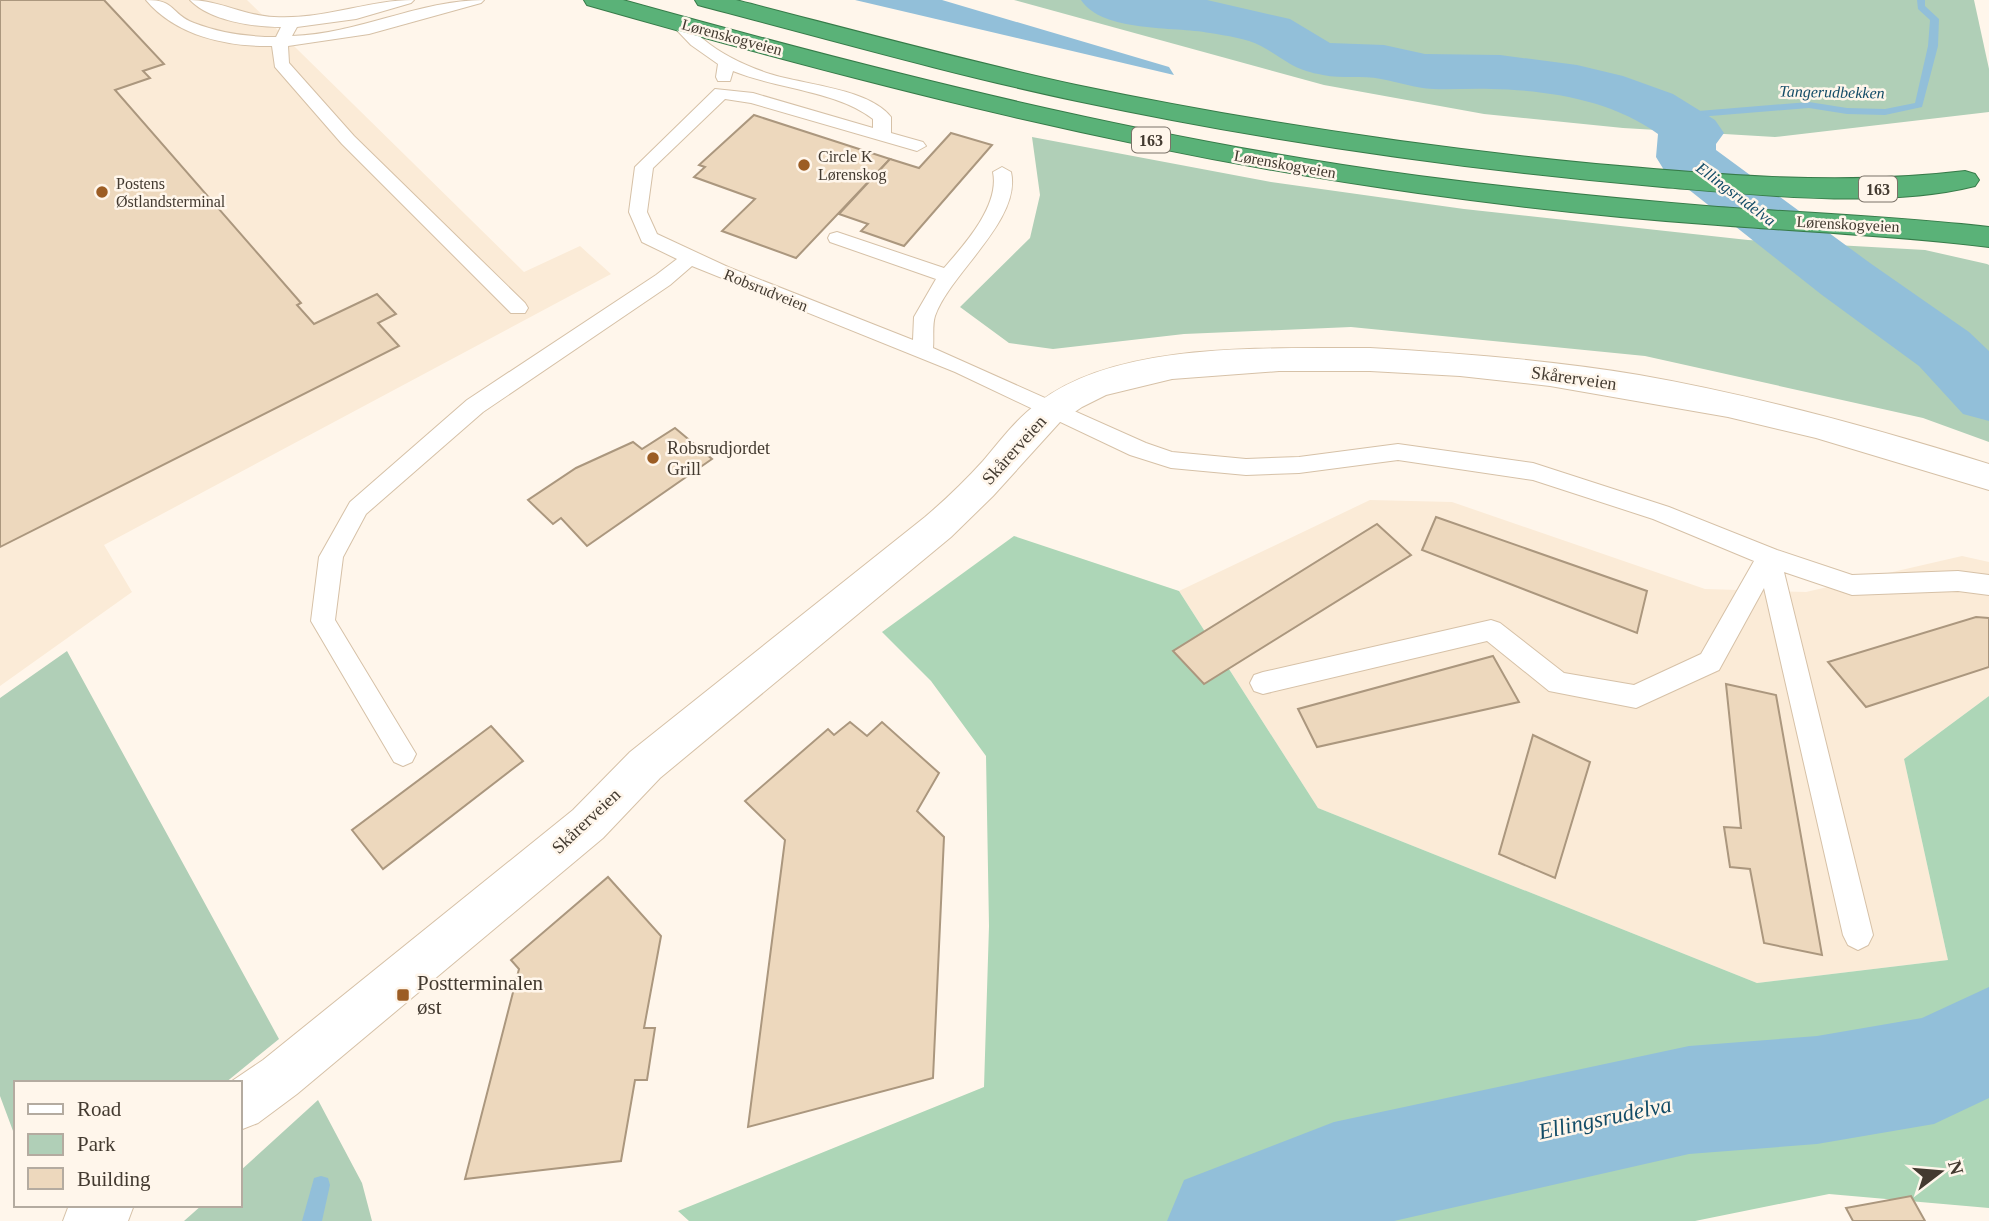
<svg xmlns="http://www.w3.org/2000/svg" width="1989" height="1221" viewBox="0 0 1989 1221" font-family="Georgia,serif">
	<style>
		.built { fill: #fbebd7 }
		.green { fill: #b0cfb7 }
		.forest { fill: #add6b7 }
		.water { fill: #92bfd9 }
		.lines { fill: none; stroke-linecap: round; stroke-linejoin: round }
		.stream { fill: #92bfd9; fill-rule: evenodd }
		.river { fill: #92bfd9; fill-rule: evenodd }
		.building { fill: #edd8bd; stroke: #ab977e; stroke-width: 2 }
		.service-casing { stroke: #d6c1a7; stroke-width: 2 }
		.tertiary-casing { stroke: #d6c1a7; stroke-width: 2 }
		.trunk-casing { stroke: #377b49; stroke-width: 2 }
		.service { fill: #fff; fill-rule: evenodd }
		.tertiary { fill: #fff; fill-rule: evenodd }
		.trunk { fill: #5ab278; fill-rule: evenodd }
		.poi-dot { fill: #9c5d24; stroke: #fff6eb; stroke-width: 2.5 }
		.labels { text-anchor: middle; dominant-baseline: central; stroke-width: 5; stroke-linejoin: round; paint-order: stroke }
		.far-street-label { font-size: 16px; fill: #433a30; stroke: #fff6eb }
		.far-water-label { font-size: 16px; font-style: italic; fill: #134c67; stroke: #fff6eb }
		.shield { fill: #fff6eb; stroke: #7b7268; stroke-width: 2 }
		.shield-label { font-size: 16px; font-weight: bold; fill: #433a30 }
		.far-poi-label { font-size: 16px; fill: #433a30; stroke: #fff6eb; text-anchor: start }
		.street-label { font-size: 18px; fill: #433a30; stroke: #fff6eb }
		.poi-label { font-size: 18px; fill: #433a30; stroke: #fff6eb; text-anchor: start }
		.near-poi-label { font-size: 21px; fill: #433a30; stroke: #fff6eb; text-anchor: start }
		.near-water-label { font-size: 23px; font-style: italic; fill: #134c67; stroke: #fff6eb }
	</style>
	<rect width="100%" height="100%" fill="#fff6eb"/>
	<g class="built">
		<polygon points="0,0 247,0 524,272 580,246 611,274 104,545 132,592 0,686"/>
		<polygon points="1370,500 1452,502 1705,589 1806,592 1962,556 1989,562 1989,696 1904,759 1948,960 1757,983 1318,808 1179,591"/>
	</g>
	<g class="green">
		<polygon points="1014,0 1974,0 1989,69 1989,112 1775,137 1623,128 1484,114 1324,85"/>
		<polygon points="1032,137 1271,182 1464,209 1748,240 1925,250 1987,264 1989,265 1989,442 1923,418 1645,356 1351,327 1184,334 1053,349 1009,343 960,307 1030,238 1040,195"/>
		<polygon points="67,651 279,1039 225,1083 16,1083 16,1139 0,1096 0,698"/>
		<polygon points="318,1100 362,1183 372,1221 184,1221 202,1205 240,1205 240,1171"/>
	</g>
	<polygon class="forest" points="1014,536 1179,591 1318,808 1757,983 1948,960 1904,759 1989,696 1989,1208 1829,1194 1695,1221 689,1221 678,1211 984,1087 989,926 986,756 931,681 882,632"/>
	<polygon class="water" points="855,0 942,0 1169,67 1174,75"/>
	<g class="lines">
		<g class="stream">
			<polygon points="1917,0 1925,0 1925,6 1939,19 1938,46 1922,107 1885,115 1847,114 1809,108 1674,119 1669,116 1674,113 1809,102 1847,108 1885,109 1915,103 1928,46 1930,20 1918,9"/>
			<polygon points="321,1176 328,1178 330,1185 322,1221 302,1221 314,1178"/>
		</g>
		<g class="river">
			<path d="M1081 0H1207L1290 19 1330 43 1384 45 1425 54 1500 55 1577 65 1623 76 1673 94 1715 120 1724 133 1716 144V150L1870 263 1969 332 1989 351V421L1963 414 1919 366 1822 295 1664 170 1656 157 1658 134C1612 100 1547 90 1491 89 1472 88 1452 90 1433 89 1415 88 1398 82 1381 79 1362 75 1342 79 1323 75 1293 70 1286 60 1261 46 1246 38 1227 36 1210 33 1173 26 1103 33 1081 0Z"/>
			<polygon points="1989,987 1989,1098 1934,1124 1817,1144 1689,1154 1394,1221 1167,1221 1184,1180 1334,1122 1689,1046 1817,1036 1922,1018"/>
		</g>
	</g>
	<g class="building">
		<polygon points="0,0 104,0 164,64 143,71 150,78 115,90 301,303 297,305 314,324 377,294 396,314 378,323 399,346 0,547"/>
		<polygon points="754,115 890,159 796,258 722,231 755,199 694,177 705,167 699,165"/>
		<polygon points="951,133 992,145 904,246 861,231 868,224 839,214 890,159 919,168"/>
		<polygon points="675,428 712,459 587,546 561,518 553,524 528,500 576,468 633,442 642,449"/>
		<polygon points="1436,517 1647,591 1637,633 1422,550"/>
		<polygon points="1377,524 1411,555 1204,684 1173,651"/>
		<polygon points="1976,617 1989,618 1989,667 1866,707 1828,662"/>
		<polygon points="1493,656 1519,702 1317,747 1298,709"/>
		<polygon points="1726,684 1776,695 1822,955 1764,943 1750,869 1730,867 1724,827 1741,828"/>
		<polygon points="850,722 867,736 882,722 939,773 917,811 944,837 933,1078 748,1127 785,840 745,801 828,729 834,735"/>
		<polygon points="491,726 523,761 383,869 352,830"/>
		<polygon points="1533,735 1590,762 1555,878 1499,854"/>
		<polygon points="608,877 661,936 644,1028 655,1028 647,1080 635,1080 621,1161 465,1179 519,969 511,960"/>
		<polygon points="1911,1196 1925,1221 1853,1221 1846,1208"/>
	</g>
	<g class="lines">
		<g class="service-casing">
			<g id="service">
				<path d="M146 0C177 0 170 14 194 23 220 33 248 37 276 37L281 27C254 27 210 21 190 0 219 0 244 16 274 17 324 20 367 0 414 0L411 3 356 19 297 27 292 36C358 34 420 0 484 0L481 3 369 34 288 46 289 63 354 136 525 303 528 308 525 313H511L342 144 275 67 272 46C228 47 176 36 146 0Z"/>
				<path d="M678 18C689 21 694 32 703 39 722 55 746 66 770 74 804 85 868 88 891 117V133L923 142 926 146 917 151 751 103 725 99 653 168 647 212 657 234 728 267 913 340 914 317 936 279 830 242 828 238 830 234 837 232 944 268C965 244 1000 205 993 172L1002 167 1011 172C1022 220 950 273 935 316 932 325 934 338 933 348L1146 443 1172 452 1246 459 1299 457 1398 444 1533 463 1669 507 1777 550 1852 575 1958 571 1989 575V595L1958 591 1852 595 1784 572 1873 935 1868 945 1858 950 1848 945 1843 935 1764 588 1719 670 1636 708 1549 691 1487 641 1263 694 1254 691 1250 683 1254 675 1263 672 1491 620 1500 623 1564 673 1634 685 1701 654 1754 561 1653 519 1533 480 1398 460 1299 473 1246 475 1171 468 1130 455 955 372 692 266 670 285 483 412 366 514 343 557 335 620 416 754 412 762 403 766 394 762 311 621 319 557 323 550 350 502 467 400 656 275 677 259 642 242 629 212 635 167 715 89 753 93 873 128V119C837 91 777 89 733 71L730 81H718L716 77 718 64 691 45 670 23Z"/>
			</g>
		</g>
		<g class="tertiary-casing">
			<g id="tertiary">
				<path d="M1370 348C1460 353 1550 360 1639 375 1758 396 1874 428 1989 464V490L1816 438 1728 417 1550 386 1460 376 1370 371H1279L1172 379 1106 395 1082 407 1060 422 993 496 951 537 660 778 603 838 297 1094 258 1123 240 1130V1083H229L263 1060 573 810 630 752 925 517C945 500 965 481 983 461 1000 441 1016 419 1038 403 1119 340 1271 349 1370 348Z"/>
				<polygon points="69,1205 134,1205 128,1221 63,1221"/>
			</g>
		</g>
		<g class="trunk-casing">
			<g id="trunk">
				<path d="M584 0H623C885 73 1149 140 1419 176 1519 189 1618 199 1718 207 1808 213 1899 217 1989 227V247C1899 236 1808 232 1718 225 1618 218 1518 207 1418 193 1136 154 861 83 587 5Z"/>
				<path d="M695 0H736C849 29 962 60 1076 85 1248 121 1422 147 1596 164 1719 175 1842 186 1965 171L1975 174 1979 180 1975 186C1884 209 1757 195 1663 187 1466 170 1271 142 1077 101 950 74 824 38 698 5Z"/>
			</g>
		</g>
		<use href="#service" class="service"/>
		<use href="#tertiary" class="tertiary"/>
		<use href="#trunk" class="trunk"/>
	</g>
	<g class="poi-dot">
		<circle cx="804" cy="165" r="7"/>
		<circle cx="102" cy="192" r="7"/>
		<circle cx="653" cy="458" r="7"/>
		<rect x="396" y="988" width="14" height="14" rx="3.5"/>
	</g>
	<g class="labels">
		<g class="far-street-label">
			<text transform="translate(732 37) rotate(15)">Lørenskogveien</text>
			<text transform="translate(1285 164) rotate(10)">Lørenskogveien</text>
			<text transform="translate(1848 224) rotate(3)">Lørenskogveien</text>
			<text transform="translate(766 290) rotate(22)">Robsrudveien</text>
		</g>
		<g class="far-water-label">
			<text transform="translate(1832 92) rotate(1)">Tangerudbekken</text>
			<text transform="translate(1736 194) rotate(37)">Ellingsrudelva</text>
		</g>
		<g class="shield">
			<rect x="1132" y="127.5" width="38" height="25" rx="5"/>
			<rect x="1859" y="176.5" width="38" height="25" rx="5"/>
		</g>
		<g class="shield-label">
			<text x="1151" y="140">163</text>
			<text x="1878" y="189">163</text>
		</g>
		<g class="far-poi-label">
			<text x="818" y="156">Circle K<tspan x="818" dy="18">Lørenskog</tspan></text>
			<text x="116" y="183">Postens<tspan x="116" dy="18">Østlandsterminal</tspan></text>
		</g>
		<g class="street-label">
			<text transform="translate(1574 378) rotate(8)">Skårerveien</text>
			<text transform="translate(1014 450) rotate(-48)">Skårerveien</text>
			<text transform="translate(586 821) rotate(-43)">Skårerveien</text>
		</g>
		<g class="poi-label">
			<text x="667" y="448">Robsrudjordet<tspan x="667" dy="21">Grill</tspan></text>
		</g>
		<g class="near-poi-label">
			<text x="417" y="983">Postterminalen<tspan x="417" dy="24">øst</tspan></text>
		</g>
		<g class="near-water-label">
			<text transform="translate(1605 1118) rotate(-12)">Ellingsrudelva</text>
		</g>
	</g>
	<rect x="14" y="1081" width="228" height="126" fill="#fff6eb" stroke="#b4aba0" stroke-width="2"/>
	<rect x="28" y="1104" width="35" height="10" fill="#ffffff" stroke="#b4aba0" stroke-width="2"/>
	<text x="77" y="1116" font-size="21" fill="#433a30">Road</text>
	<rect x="28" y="1134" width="35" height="21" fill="#b0cfb7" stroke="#b4aba0" stroke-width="2"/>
	<text x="77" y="1151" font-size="21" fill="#433a30">Park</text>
	<rect x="28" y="1168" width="35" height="21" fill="#edd8bd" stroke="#b4aba0" stroke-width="2"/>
	<text x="77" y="1186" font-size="21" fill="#433a30">Building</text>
	<g transform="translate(1940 1172) rotate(74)" stroke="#fff6eb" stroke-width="5" paint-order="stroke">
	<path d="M0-5L12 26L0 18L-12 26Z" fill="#433a30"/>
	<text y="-10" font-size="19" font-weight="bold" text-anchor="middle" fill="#433a30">N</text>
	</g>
</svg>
